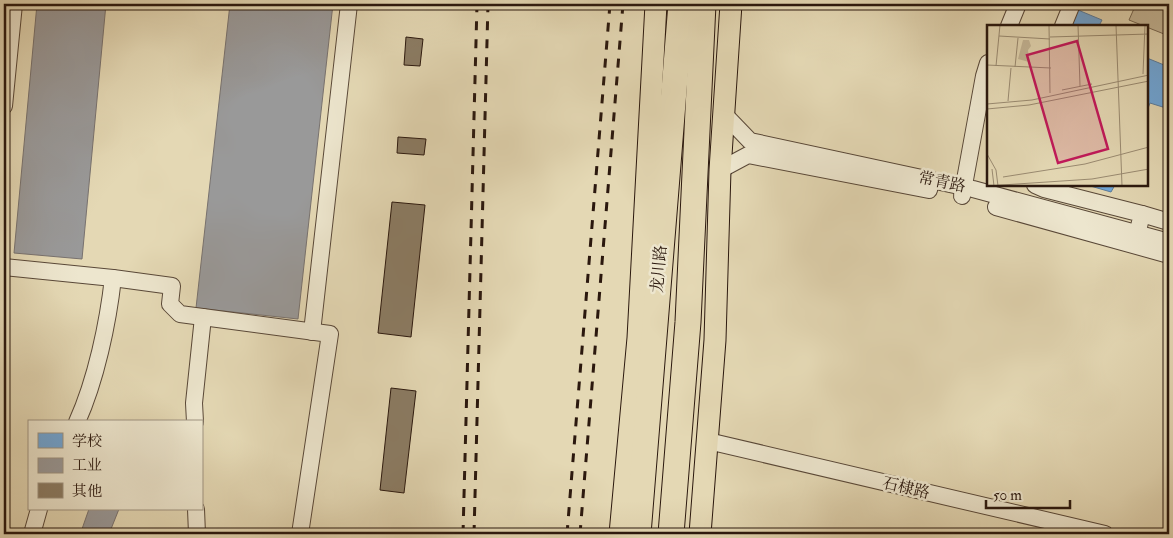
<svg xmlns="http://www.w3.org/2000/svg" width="1173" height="538" viewBox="0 0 1173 538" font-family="'IM FELL Double Pica','Noto Serif SC',serif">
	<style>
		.green { fill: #c5b798; stroke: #786853 }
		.schools { fill: #6fa8dc; stroke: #5b7d9e }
		.industry { fill: #999; stroke: #78726f }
		.building { fill: #8b7c64; stroke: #2b180e }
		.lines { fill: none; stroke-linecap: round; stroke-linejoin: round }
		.minor-casing { stroke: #594838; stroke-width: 18 }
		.major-casing { stroke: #2b180e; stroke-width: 23 }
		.highway-casing { stroke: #2b180e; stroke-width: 27 }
		.minor { stroke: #ede6ce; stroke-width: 16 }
		.major { stroke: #e4d8b4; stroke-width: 21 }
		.highway { stroke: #e4d8b4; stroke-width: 25 }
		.rail { stroke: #2b180e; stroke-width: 3; stroke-dasharray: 9 9; stroke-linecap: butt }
		.labels { text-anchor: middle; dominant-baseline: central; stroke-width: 5; stroke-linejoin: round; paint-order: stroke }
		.street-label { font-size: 16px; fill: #2b180e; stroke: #ede6ce }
		.inset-road { fill: none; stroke: #9a8b72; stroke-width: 1 }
		.view { fill: #c2185b; fill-opacity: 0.15; stroke: #c2185b; stroke-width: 2.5 }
		.inset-edge { fill: none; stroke: #2b180e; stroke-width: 2.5 }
	</style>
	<rect width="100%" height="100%" fill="#e4d8b4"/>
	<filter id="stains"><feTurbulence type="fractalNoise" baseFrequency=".004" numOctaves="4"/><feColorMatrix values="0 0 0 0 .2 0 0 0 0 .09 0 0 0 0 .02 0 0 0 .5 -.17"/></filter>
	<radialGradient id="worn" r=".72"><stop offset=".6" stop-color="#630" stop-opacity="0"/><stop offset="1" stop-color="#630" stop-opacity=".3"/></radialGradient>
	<polygon class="green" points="1136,4 1164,4 1169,6 1169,36 1129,20"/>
	<g class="schools">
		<polygon points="1078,10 1102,20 1099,26 1071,26"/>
		<polygon points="1147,58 1169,67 1169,109 1150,103 1147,111"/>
		<polygon points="1087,185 1115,185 1111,192"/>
	</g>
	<g class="industry">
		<polygon points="37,4 106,4 82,259 14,253"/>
		<polygon points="230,4 333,4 298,319 196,308"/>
		<polygon points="89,509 119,509 109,534 97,534 82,529"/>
	</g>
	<g class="building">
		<polygon points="406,37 423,39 420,66 404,65"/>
		<polygon points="398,137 426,139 424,155 397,153"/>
		<polygon points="392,202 425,205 411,337 378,333"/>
		<polygon points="391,388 416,391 404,493 380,490"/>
	</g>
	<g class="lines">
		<g class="minor-casing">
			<g id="minor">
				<polyline points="1009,26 1018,4"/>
				<polyline points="1063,26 1072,4"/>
				<polyline points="4,106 14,4"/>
				<polyline points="724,114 750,141 973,189 1169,242"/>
				<polyline points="720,170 748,155 929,190"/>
				<polyline points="1035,185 1044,189 1142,214 1135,243"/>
				<polyline points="962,196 984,76 988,63"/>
				<polyline points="996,207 1169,255"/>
				<polyline points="1142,214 1169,222"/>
				<path d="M4 267 113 278C108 323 96 380 77 422"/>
				<polyline points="113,278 172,286 170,304 180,314 330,334 300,534"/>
				<polyline points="312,332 349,4"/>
				<polyline points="195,422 194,403 203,317"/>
				<polyline points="708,441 1105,534"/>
				<polyline points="196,509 197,534"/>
				<polyline points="32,534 39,509"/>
			</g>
		</g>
		<g class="major-casing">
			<g id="major">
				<polyline points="620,534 638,338 656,4"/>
				<polyline points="700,534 715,340 720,170 731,4"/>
			</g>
		</g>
		<g class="highway-casing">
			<g id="highway">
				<polyline points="638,534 681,4"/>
				<polyline points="671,534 688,322 703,4"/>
			</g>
		</g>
		<use href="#minor" class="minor"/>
		<use href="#major" class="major"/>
		<use href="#highway" class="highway"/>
		<g class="rail">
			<polyline points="463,534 477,4"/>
			<polyline points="474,534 488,4"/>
			<polyline points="567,534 610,4"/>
			<polyline points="580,534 623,4"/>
		</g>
	</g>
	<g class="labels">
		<g class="street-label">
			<text transform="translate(942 182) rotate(12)">常青路</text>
			<text transform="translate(659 269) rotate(-85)">龙川路</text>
			<text transform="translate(906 488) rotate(13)">石棣路</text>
		</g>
	</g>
	<g transform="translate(987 25)">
		<rect width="161" height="161" fill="#e4d8b4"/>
		<path d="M36 15H42L44 21 41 25 42 37 31 34Z" fill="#c5b798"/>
		<path class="inset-road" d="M62 0 63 68M91 0 93 61M129 0 135 161M12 11 63 14M63 12 162 9M0 40 64 43M9 41 13 0M28 42 31 13M156 49 158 0M75 65 105 59M21 76 24 43M0 79 45 75 162 50M0 84 42 80 162 56M0 129 9 145 11 161M5 144 7 161M16 152 98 139 162 122M0 161 105 154 162 144"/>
		<path class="view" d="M90 16 121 124 71 138 40 30Z"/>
		<rect width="161" height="161" class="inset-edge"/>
	</g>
	<rect width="1173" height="538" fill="none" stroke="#e4d8b4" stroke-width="20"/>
	<rect x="5" y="5" width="1163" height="528" fill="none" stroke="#2b180e" stroke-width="2.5"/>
	<rect x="10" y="10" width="1153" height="518" fill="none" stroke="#2b180e"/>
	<rect x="28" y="420" width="175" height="90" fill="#ede6ce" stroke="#9f9481"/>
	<rect x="38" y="433" width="25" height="15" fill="#6fa8dc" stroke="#9f9481"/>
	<text x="72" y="446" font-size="15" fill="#2b180e">学校</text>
	<rect x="38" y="458" width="25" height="15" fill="#999999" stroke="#9f9481"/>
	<text x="72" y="470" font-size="15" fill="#2b180e">工业</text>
	<rect x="38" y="483" width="25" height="15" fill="#8b7c64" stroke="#9f9481"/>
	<text x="72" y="496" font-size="15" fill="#2b180e">其他</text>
	<path d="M986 500v8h84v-8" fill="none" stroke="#2b180e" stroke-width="2.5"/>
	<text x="993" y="500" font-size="15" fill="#2b180e" stroke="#ede6ce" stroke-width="4" paint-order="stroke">50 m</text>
	<rect width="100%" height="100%" filter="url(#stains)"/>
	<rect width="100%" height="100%" fill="url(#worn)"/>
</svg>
